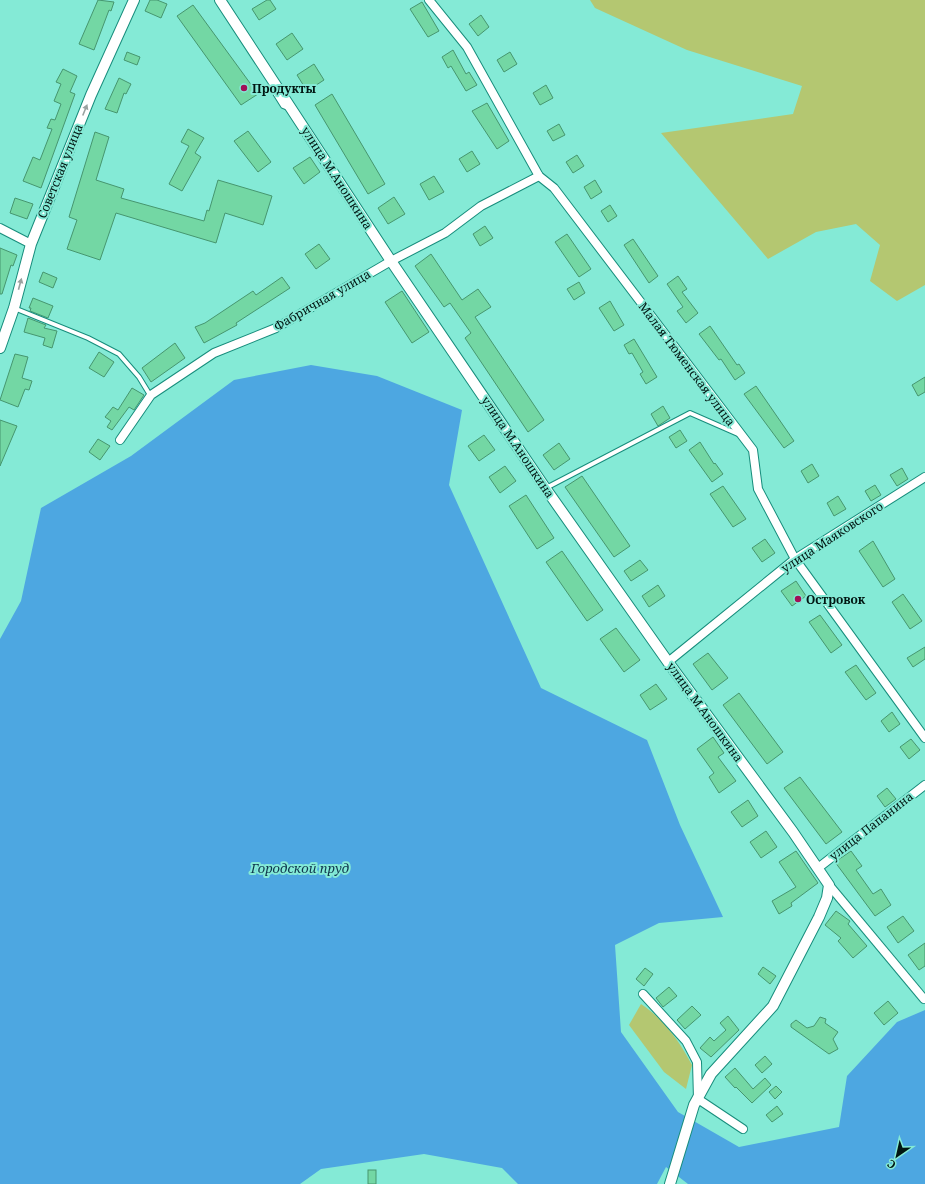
<svg xmlns="http://www.w3.org/2000/svg" width="925" height="1184" viewBox="0 0 925 1184" font-family="'Noto Serif',serif">
	<style>
		.green { fill: #b4c771 }
		.water { fill: #4da7e1 }
		.building { fill: #73d7a4; stroke: #46966f }
		.lines { fill: none; stroke-linecap: round; stroke-linejoin: round }
		.service-casing { stroke: #178d7c; stroke-width: 6 }
		.minor-casing { stroke: #178d7c; stroke-width: 10 }
		.tertiary-casing { stroke: #178d7c; stroke-width: 12 }
		.service { stroke: #fff; stroke-width: 4 }
		.minor { stroke: #fff; stroke-width: 8 }
		.tertiary { stroke: #fff; stroke-width: 10 }
		.oneway { fill: #99a2a0 }
		.poi-dot { fill: #a11056; stroke: #84ead6; stroke-width: 1.5 }
		.labels { text-anchor: middle; dominant-baseline: central; stroke-width: 4; stroke-linejoin: round; paint-order: stroke }
		.poi-label { font-size: 12px; font-weight: bold; fill: #011612; stroke: #84ead6; text-anchor: start }
		.street-label { font-size: 12px; fill: #011612; stroke: #84ead6 }
		.water-label { font-size: 13px; font-style: italic; fill: #0f354d; stroke: #84ead6 }
	</style>
	<rect width="100%" height="100%" fill="#84ead6"/>
	<g class="green">
		<polygon points="590,0 925,0 925,285 897,301 870,281 880,245 856,224 816,232 768,259 661,133 793,114 802,86 687,50 595,8"/>
		<path d="M641 1004C664 1019 679 1041 692 1065L686 1089 664 1072 629 1025Z"/>
	</g>
	<polygon class="water" points="311,365 377,376 462,410 449,485 541,688 647,740 680,825 723,917 659,923 615,945 621,1032 678,1112 739,1147 839,1127 847,1076 897,1022 925,1010 925,1184 688,1184 666,1167 657,1184 518,1184 502,1168 424,1154 321,1169 300,1184 0,1184 0,639 21,601 41,508 131,456 234,380"/>
	<g class="building">
		<polygon points="98,0 114,2 111,11 109,10 94,50 79,44"/>
		<polygon points="150,0 157,0 167,4 161,18 145,11"/>
		<polygon points="267,0 270,0 276,9 259,20 252,9"/>
		<polygon points="422,2 439,31 428,37 410,9"/>
		<polygon points="193,5 258,94 241,105 177,16"/>
		<polygon points="481,15 489,27 478,36 469,24"/>
		<polygon points="292,33 303,49 287,60 276,44"/>
		<polygon points="453,50 466,74 469,72 477,85 466,91 451,66 448,68 442,57"/>
		<polygon points="127,52 140,57 137,65 124,60"/>
		<polygon points="510,52 517,64 504,72 497,60"/>
		<polygon points="314,64 324,80 307,91 297,75"/>
		<polygon points="63,69 77,76 70,92 75,94 41,188 23,181 33,157 40,160 52,129 47,128 51,119 55,120 61,104 54,101 61,84 56,82"/>
		<polygon points="119,78 131,84 126,94 124,93 117,113 105,109"/>
		<polygon points="546,85 553,98 540,105 533,93"/>
		<polygon points="332,94 385,184 368,194 315,105"/>
		<polygon points="487,103 509,141 497,149 472,111"/>
		<polygon points="559,124 565,135 553,141 547,131"/>
		<polygon points="188,129 204,138 195,153 201,157 182,191 169,184 189,146 181,142"/>
		<polygon points="248,131 271,162 258,172 234,141"/>
		<polygon points="95,132 109,137 96,180 124,189 121,198 204,221 207,210 209,211 218,180 272,196 263,225 225,213 216,243 116,213 100,260 67,249 77,220 69,217"/>
		<polygon points="472,151 480,164 467,172 459,159"/>
		<polygon points="577,155 584,166 573,173 566,162"/>
		<polygon points="310,157 320,172 304,184 293,168"/>
		<polygon points="434,176 444,192 429,200 420,184"/>
		<polygon points="595,180 602,192 591,199 584,187"/>
		<polygon points="394,197 405,214 388,224 378,208"/>
		<polygon points="15,198 33,204 27,219 10,213"/>
		<polygon points="610,205 617,216 608,222 601,211"/>
		<polygon points="485,226 493,238 480,246 473,234"/>
		<polygon points="567,234 591,269 579,277 555,242"/>
		<polygon points="633,239 658,276 649,283 624,245"/>
		<polygon points="319,244 330,259 316,269 305,254"/>
		<polygon points="0,248 17,255 13,266 11,265 2,294 0,294"/>
		<polygon points="431,254 462,300 478,289 491,307 475,317 544,420 528,432 465,338 471,333 450,303 444,307 415,266"/>
		<polygon points="43,272 57,278 53,288 39,282"/>
		<polygon points="678,276 687,289 682,292 698,313 686,323 677,311 683,307 667,284"/>
		<polygon points="282,277 290,288 236,323 237,325 204,343 195,327 205,323 253,291 256,295"/>
		<polygon points="579,282 585,293 574,300 567,289"/>
		<polygon points="402,291 429,332 412,343 385,302"/>
		<polygon points="33,298 53,306 48,318 30,311 31,308 29,308"/>
		<polygon points="610,301 624,325 614,331 599,308"/>
		<polygon points="28,318 46,325 44,328 57,331 52,348 43,345 45,338 24,332"/>
		<polygon points="710,326 737,365 739,364 745,373 735,380 721,359 719,360 699,334"/>
		<polygon points="634,339 657,377 646,384 640,374 643,372 632,353 629,354 624,345"/>
		<polygon points="175,343 185,358 151,382 142,368"/>
		<polygon points="99,352 114,362 104,377 89,368"/>
		<polygon points="15,354 28,357 22,378 32,381 29,390 25,389 18,407 0,400"/>
		<polygon points="925,377 925,392 918,396 912,385"/>
		<polygon points="756,386 794,441 784,448 744,394"/>
		<polygon points="132,388 144,395 134,410 129,407 112,430 107,427 111,421 105,417 113,407 118,410"/>
		<polygon points="663,406 670,418 658,426 651,414"/>
		<polygon points="0,420 17,426 0,466"/>
		<polygon points="680,430 687,441 676,448 669,437"/>
		<polygon points="484,435 495,450 479,461 468,446"/>
		<polygon points="98,439 110,446 100,460 89,452"/>
		<polygon points="700,442 714,464 715,463 723,474 712,482 689,450"/>
		<polygon points="559,443 570,459 554,470 543,455"/>
		<polygon points="812,464 819,476 808,483 801,471"/>
		<polygon points="505,466 516,481 500,493 489,477"/>
		<polygon points="902,468 908,479 897,486 890,475"/>
		<polygon points="582,476 630,546 614,557 565,487"/>
		<polygon points="875,485 881,495 871,501 865,491"/>
		<polygon points="723,486 746,519 733,527 710,494"/>
		<polygon points="526,495 554,538 537,549 509,506"/>
		<polygon points="838,496 846,509 834,516 827,503"/>
		<polygon points="765,539 775,553 762,562 752,548"/>
		<polygon points="873,541 895,579 883,587 859,551"/>
		<polygon points="562,551 603,610 587,621 546,562"/>
		<polygon points="640,560 648,570 631,581 624,571"/>
		<polygon points="796,581 806,596 792,606 781,591"/>
		<polygon points="658,585 665,596 649,607 642,596"/>
		<polygon points="903,594 922,621 910,629 892,602"/>
		<polygon points="820,615 842,645 831,653 809,622"/>
		<polygon points="616,628 640,660 624,672 600,639"/>
		<polygon points="925,647 925,659 913,667 907,658"/>
		<polygon points="708,653 728,678 712,690 693,664"/>
		<polygon points="856,665 876,693 866,700 845,672"/>
		<polygon points="656,684 667,699 650,710 640,695"/>
		<polygon points="739,693 783,752 767,764 723,705"/>
		<polygon points="892,712 900,724 889,732 881,721"/>
		<polygon points="713,737 724,753 718,757 736,781 719,793 709,777 714,773 697,749"/>
		<polygon points="911,739 920,750 909,759 900,747"/>
		<polygon points="800,777 842,832 826,844 784,788"/>
		<polygon points="887,788 896,799 885,807 877,796"/>
		<polygon points="748,800 758,816 742,827 731,812"/>
		<polygon points="766,831 777,847 761,858 750,842"/>
		<polygon points="796,851 818,883 791,903 792,906 779,914 772,901 796,887 779,862"/>
		<polygon points="851,851 862,866 856,870 873,894 881,889 891,905 875,916 835,862"/>
		<polygon points="836,911 850,921 848,924 867,946 853,958 838,941 841,938 825,925"/>
		<polygon points="903,916 914,931 898,943 887,927"/>
		<polygon points="925,943 925,966 919,970 908,955"/>
		<polygon points="763,967 776,976 770,984 758,974"/>
		<polygon points="645,968 653,974 644,986 636,979"/>
		<polygon points="669,987 677,996 663,1007 656,998"/>
		<polygon points="888,1001 898,1013 884,1025 874,1013"/>
		<polygon points="692,1006 701,1015 685,1029 677,1020"/>
		<polygon points="728,1016 739,1030 711,1057 700,1048 710,1037 714,1041 726,1030 720,1023"/>
		<polygon points="820,1017 826,1019 825,1023 838,1032 833,1039 838,1049 829,1054 791,1027 791,1024 796,1020 807,1028 814,1026"/>
		<polygon points="765,1056 772,1064 762,1073 755,1065"/>
		<polygon points="735,1068 753,1089 765,1078 771,1085 752,1103 736,1087 735,1088 725,1077"/>
		<polygon points="776,1086 782,1092 775,1099 769,1092"/>
		<polygon points="777,1106 783,1114 772,1122 766,1115"/>
		<rect x="368" y="1170" width="8" height="14"/>
	</g>
	<g class="lines">
		<g class="service-casing">
			<g id="service">
				<polyline points="275,85 273,90 283,106 288,108"/>
				<polyline points="14,308 88,338 119,354 139,377 150,395"/>
				<polyline points="546,488 690,413 738,434"/>
			</g>
		</g>
		<g class="minor-casing">
			<g id="minor">
				<polyline points="429,0 467,47 539,176 554,188 753,450 758,489 795,559 925,738"/>
				<polyline points="0,228 31,244"/>
				<polyline points="120,440 151,395 214,353 276,328 391,261 445,233 481,206 539,176"/>
				<polyline points="668,662 795,559 925,477"/>
				<polyline points="818,868 925,785"/>
				<polyline points="829,885 924,999"/>
				<polyline points="643,994 686,1041 697,1062 698,1099 743,1129"/>
			</g>
		</g>
		<g class="tertiary-casing">
			<g id="tertiary">
				<polyline points="220,0 391,261 546,489 668,662 793,832 829,885 827,898 819,917 773,1006 711,1074 694,1105 670,1184"/>
				<polyline points="0,348 14,308 31,244 91,95 134,0"/>
			</g>
		</g>
		<use href="#service" class="service"/>
		<use href="#minor" class="minor"/>
		<use href="#tertiary" class="tertiary"/>
	</g>
	<defs><path id="oneway-solid" d="M-6-.8H1V-3.2L6.5 0L1 3.2V.8H-6Z"/></defs>
	<g class="oneway">
		<use href="#oneway-solid" transform="translate(85 110) rotate(-68)"/>
		<use href="#oneway-solid" transform="translate(20 284) rotate(-75)"/>
	</g>
	<g class="poi-dot">
		<circle cx="244" cy="88" r="4"/>
		<circle cx="798" cy="599" r="4"/>
	</g>
	<g class="labels">
		<g class="poi-label">
			<text x="252" y="88">Продукты</text>
			<text x="806" y="599">Островок</text>
		</g>
		<g class="street-label">
			<text transform="translate(60 171) rotate(-68)">Советская улица</text>
			<text transform="translate(337 178) rotate(57)">улица М.Аношкина</text>
			<text transform="translate(322 300) rotate(-30)">Фабричная улица</text>
			<text transform="translate(687 364) rotate(53)">Малая Тюменская улица</text>
			<text transform="translate(518 447) rotate(56)">улица М.Аношкина</text>
			<text transform="translate(832 537) rotate(-33)">улица Маяковского</text>
			<text transform="translate(705 712) rotate(54)">улица М.Аношкина</text>
			<text transform="translate(871 826) rotate(-38)">улица Папанина</text>
		</g>
		<g class="water-label">
			<text x="300" y="868">Городской пруд</text>
		</g>
	</g>
	<g transform="translate(897 1156) rotate(214)" stroke="#84ead6" stroke-width="3" paint-order="stroke">
	<path d="M0-3L7 15L0 10L-7 15Z" fill="#011612"/>
	<text y="-6" font-size="11" font-weight="bold" text-anchor="middle" fill="#011612">С</text>
	</g>
</svg>
